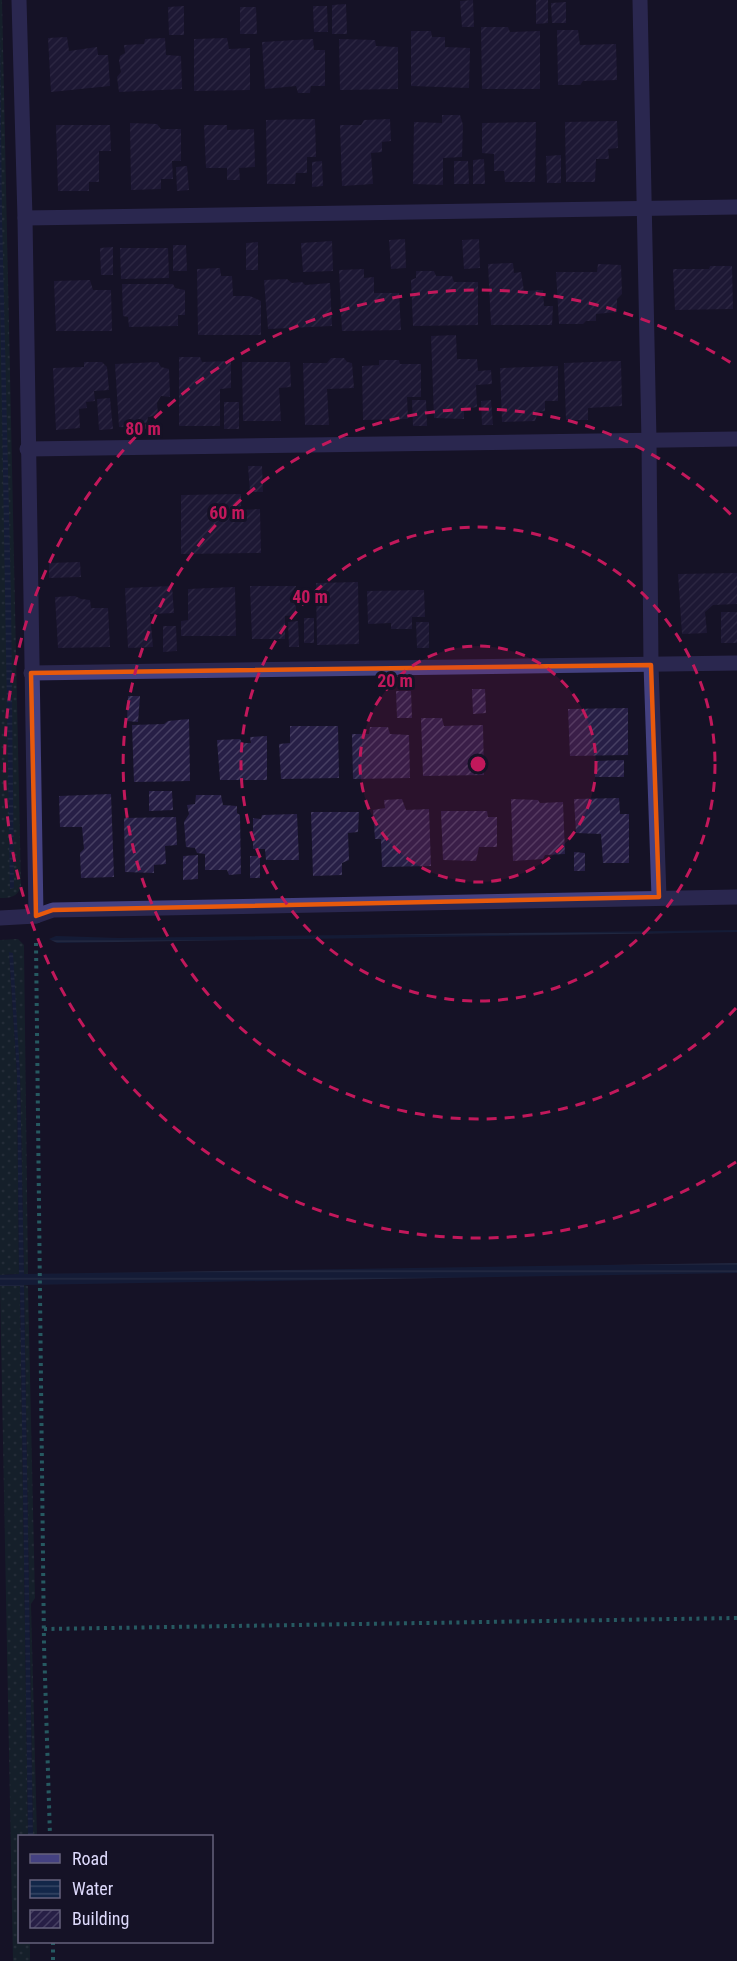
<svg xmlns="http://www.w3.org/2000/svg" width="737" height="1961" viewBox="0 0 737 1961" font-family="'Roboto Condensed',sans-serif">
	<style>
		.grass { fill: url(#grass-dots) }
		.water { fill: url(#water-rules) }
		.building { fill: url(#building-hatch) }
		.lines { fill: none; stroke-linecap: round; stroke-linejoin: round }
		.path { stroke: #3ab0a9; stroke-width: 4; stroke-dasharray: 3 4.5; stroke-linecap: butt }
		.minor { stroke: #444181; stroke-width: 15 }
		.marked { fill: none; stroke: #e8590c; stroke-width: 4.5; stroke-linejoin: round }
		.ring { fill: none; stroke: #c2185b; stroke-width: 3; stroke-dasharray: 10 8 }
		.centre { fill: #c2185b; stroke: #151226; stroke-width: 3 }
		.ring-label { font-size: 18px; text-anchor: middle; font-weight: bold; fill: #c2185b; stroke: #151226; stroke-width: 6; stroke-linejoin: round; paint-order: stroke }
	</style>
	<defs>
		<pattern id="grass-dots" width="8" height="8" patternUnits="userSpaceOnUse" patternTransform="scale(1.5)"><rect width="8" height="8" fill="#15302f"/><path d="M2 2h.1M6 6h.1" fill="none" stroke="#374d4e" stroke-width="1.8" stroke-linecap="round"/></pattern>
		<pattern id="water-rules" width="6" height="5" patternUnits="userSpaceOnUse" patternTransform="scale(1.5)"><rect width="6" height="5" fill="#132749"/><path d="M0 2.5h6" fill="none" stroke="#354664"/></pattern>
		<pattern id="building-hatch" width="6" height="6" patternUnits="userSpaceOnUse" patternTransform="scale(1.5)"><rect width="6" height="6" fill="#271f46"/><path d="M-1 1l2-2M0 6l6-6M5 7l2-2" fill="none" stroke="#463f62"/></pattern>
	</defs>
	<rect width="100%" height="100%" fill="#151226"/>
	<g class="grass">
		<path d="M0 0H2L21 887C17 897 10 898 0 898Z"/>
		<polygon points="18,939 24,945 28,1274 24,1274 20,1074 9,953 17,1074 19,1274 0,1275 0,940"/>
		<polygon points="24,1285 28,1286 35,1598 31,1604 37,1836 33,1836"/>
		<polygon points="0,1286 20,1286 28,1836 20,1836 20,1942 30,1942 30,1961 13,1961"/>
	</g>
	<g class="water">
		<polygon points="0,25 2,217 11,597 14,888 10,889 0,294"/>
		<polygon points="737,930 737,932 57,943 49,939 56,936 118,938"/>
		<polygon points="9,952 13,953 20,1074 24,1274 737,1263 737,1273 24,1285 33,1836 28,1836 20,1286 0,1286 0,1275 19,1274 17,1074"/>
	</g>
	<g class="building">
		<polygon points="473,0 474,27 462,27 460,1"/>
		<polygon points="536,0 548,0 548,23 536,24"/>
		<polygon points="566,2 566,23 552,23 551,3"/>
		<polygon points="346,4 347,34 332,34 332,5"/>
		<polygon points="184,6 184,35 169,35 168,7"/>
		<polygon points="313,6 327,6 328,32 314,32"/>
		<polygon points="240,7 256,7 257,34 240,34"/>
		<polygon points="481,27 508,27 510,32 540,31 540,89 482,89"/>
		<polygon points="557,30 578,30 580,45 616,44 617,80 583,81 580,85 558,85"/>
		<polygon points="411,31 431,31 432,37 445,37 445,47 470,48 469,88 411,86"/>
		<polygon points="67,37 69,51 97,47 98,55 108,55 110,86 51,92 48,38"/>
		<polygon points="165,38 166,55 181,56 182,89 119,92 117,77 121,72 119,61 120,56 125,53 124,45 144,44 145,39"/>
		<polygon points="227,38 229,49 250,48 250,90 194,91 194,39"/>
		<polygon points="313,39 314,50 325,50 325,86 311,86 310,93 298,93 296,86 265,89 262,42"/>
		<polygon points="339,39 375,40 376,46 398,47 398,89 340,90"/>
		<polygon points="442,115 460,115 463,125 462,157 443,158 443,185 413,184 414,122 442,123"/>
		<polygon points="315,119 316,157 307,157 307,173 296,173 295,184 267,184 266,120"/>
		<polygon points="390,119 391,141 382,142 382,152 371,153 373,184 342,186 340,125 361,125 364,120"/>
		<polygon points="617,121 618,148 608,149 609,159 596,159 595,182 566,182 565,122"/>
		<polygon points="536,122 535,182 505,182 504,171 494,171 494,154 482,153 482,123"/>
		<polygon points="130,123 157,124 161,129 181,129 181,161 172,161 173,179 161,179 161,189 131,190"/>
		<polygon points="56,125 110,125 111,151 99,151 99,182 89,182 89,191 58,191"/>
		<polygon points="204,125 227,125 227,130 254,129 255,167 239,168 240,180 227,180 227,168 206,168"/>
		<polygon points="561,155 561,183 547,183 546,156"/>
		<polygon points="484,159 485,184 473,184 473,160"/>
		<polygon points="322,161 323,186 312,187 312,162"/>
		<polygon points="454,161 468,161 469,184 454,184"/>
		<polygon points="187,166 189,190 177,191 176,167"/>
		<polygon points="405,239 406,268 391,269 389,240"/>
		<polygon points="479,239 480,268 464,269 462,240"/>
		<polygon points="332,241 333,271 303,272 301,243"/>
		<polygon points="258,242 258,270 246,270 246,243"/>
		<polygon points="173,245 186,245 187,271 173,271"/>
		<polygon points="113,247 113,275 101,275 100,248"/>
		<polygon points="120,248 168,248 169,278 121,279"/>
		<polygon points="513,263 514,273 521,272 524,291 543,290 544,306 553,306 552,325 491,325 488,264"/>
		<polygon points="598,264 621,265 622,294 617,299 617,312 596,314 596,321 586,321 583,324 559,324 556,272 597,272"/>
		<polygon points="710,266 732,266 733,309 675,310 673,269 709,269"/>
		<polygon points="220,268 221,276 232,276 233,296 250,296 261,301 261,335 198,335 197,269"/>
		<polygon points="364,269 364,278 374,277 374,293 399,293 401,330 342,331 339,270"/>
		<polygon points="416,271 434,271 436,276 452,276 454,282 478,282 478,325 413,326 411,280 416,278"/>
		<polygon points="287,279 292,283 302,282 305,285 330,283 332,326 268,329 264,280"/>
		<polygon points="90,280 93,290 111,290 112,331 56,331 54,281"/>
		<polygon points="122,284 173,284 175,288 185,290 185,315 178,315 178,326 129,327 128,317 123,316"/>
		<polygon points="456,335 457,359 477,359 478,371 491,370 492,384 476,385 477,407 464,409 464,419 434,418 431,336"/>
		<polygon points="179,357 200,357 202,362 231,361 231,388 220,389 220,426 179,426"/>
		<polygon points="331,358 344,358 347,362 352,363 354,388 327,389 329,425 305,425 303,363 327,363"/>
		<polygon points="379,360 399,360 400,364 421,364 421,397 407,397 408,419 363,420 362,366 379,365"/>
		<polygon points="621,361 622,406 588,408 588,420 566,420 564,363"/>
		<polygon points="84,362 102,362 107,367 109,390 94,391 95,401 86,402 87,408 79,409 80,428 56,430 53,368 84,367"/>
		<polygon points="158,362 161,367 169,369 170,397 161,396 157,403 158,415 148,417 146,428 119,427 115,364"/>
		<polygon points="242,362 290,362 291,387 279,388 281,421 243,421"/>
		<polygon points="558,366 558,401 545,401 545,411 538,412 535,421 502,422 500,368"/>
		<polygon points="110,398 113,429 99,430 97,399"/>
		<polygon points="412,400 426,400 427,426 413,426"/>
		<polygon points="491,400 493,425 482,425 481,401"/>
		<rect x="224" y="402" width="15" height="27"/>
		<polygon points="248,466 262,466 263,492 250,492"/>
		<polygon points="241,494 241,510 260,509 261,553 181,554 181,495"/>
		<polygon points="80,562 81,577 49,578 49,563"/>
		<polygon points="737,573 737,604 713,605 705,612 707,633 682,634 678,574"/>
		<polygon points="358,582 359,644 317,645 316,583"/>
		<polygon points="172,586 174,613 150,614 153,647 128,648 125,588"/>
		<polygon points="250,586 296,586 296,615 285,616 285,639 252,639"/>
		<polygon points="235,587 236,636 181,636 181,621 188,620 188,589"/>
		<polygon points="424,590 425,617 412,617 412,629 391,629 391,623 368,624 367,591"/>
		<polygon points="75,596 81,599 90,600 91,608 108,608 110,647 58,648 55,597"/>
		<rect x="721" y="612" width="16" height="31"/>
		<rect x="304" y="618" width="10" height="25"/>
		<polygon points="298,621 299,647 289,647 288,622"/>
		<polygon points="416,622 429,622 429,648 417,648"/>
		<polygon points="163,626 176,626 177,651 163,652"/>
		<polygon points="472,689 485,689 486,713 473,714"/>
		<polygon points="396,691 411,691 412,718 397,718"/>
		<polygon points="128,696 140,696 138,722 127,721"/>
		<polygon points="628,708 628,755 570,756 568,709"/>
		<polygon points="421,718 442,718 444,726 483,725 484,775 423,776"/>
		<polygon points="189,719 190,781 134,782 132,725 164,724 168,721"/>
		<polygon points="290,726 338,726 339,778 281,779 279,744 290,743"/>
		<polygon points="370,727 388,727 390,734 409,735 410,778 353,779 352,734 369,734"/>
		<polygon points="267,736 267,780 220,780 217,740 240,739 242,743 251,743 250,737"/>
		<polygon points="624,760 624,777 595,777 595,761"/>
		<polygon points="149,791 172,791 173,810 149,811"/>
		<polygon points="111,794 114,877 81,878 80,853 84,849 82,827 60,827 59,796"/>
		<polygon points="196,795 221,795 223,805 237,806 237,813 240,815 241,874 229,875 227,870 205,870 205,854 197,853 195,848 186,847 184,822 189,814 187,805 195,804"/>
		<polygon points="619,798 620,814 629,814 629,863 603,863 601,834 576,833 574,799"/>
		<polygon points="402,799 406,810 429,809 431,866 382,867 381,839 375,839 373,810 385,808 384,800"/>
		<polygon points="511,799 538,800 540,803 563,802 565,854 545,855 543,859 513,861"/>
		<polygon points="441,811 487,811 488,817 497,817 497,847 479,847 476,861 443,860"/>
		<polygon points="311,812 359,812 358,832 348,833 349,860 342,863 342,875 313,876"/>
		<polygon points="297,814 299,860 266,860 265,849 253,849 253,818 261,819 262,815"/>
		<polygon points="176,817 177,845 165,846 166,864 154,865 154,873 125,872 124,818"/>
		<polygon points="574,852 585,853 585,871 574,871"/>
		<polygon points="198,855 198,879 183,880 183,856"/>
		<rect x="250" y="856" width="10" height="22"/>
	</g>
	<g class="lines">
		<g class="path">
			<polyline points="36,943 44,1645 50,1836"/>
			<polyline points="44,1629 737,1618"/>
			<polyline points="53,1942 53,1961"/>
		</g>
		<g class="minor">
			<polyline points="19,0 25,218 36,916"/>
			<polyline points="640,0 649,441 651,665 659,897"/>
			<polyline points="25,218 737,207"/>
			<polyline points="27,449 737,439"/>
			<polyline points="31,673 737,663"/>
			<polyline points="0,918 36,916 53,910 737,897"/>
		</g>
	</g>
	<path d="M0 0H737V1961H0ZM651 665 659 897 53 910 36 916 31 673Z" fill="#151226" fill-opacity=".55" fill-rule="evenodd"/>
	<path class="marked" d="M651 665 659 897 53 910 36 916 31 673Z"/>
	<circle cx="478" cy="764" r="118" fill="#c2185b" fill-opacity=".12"/>
	<g class="ring">
		<circle cx="478" cy="764" r="118"/>
		<circle cx="478" cy="764" r="237"/>
		<path d="M736 1008A355 355 0 1 1 736 520"/>
		<path d="M736 1162A474 474 0 1 1 736 366"/>
	</g>
	<circle cx="478" cy="764" r="9" class="centre"/>
	<g class="ring-label">
		<text x="143" y="435">80 m</text>
		<text x="227" y="519">60 m</text>
		<text x="310" y="603">40 m</text>
		<text x="395" y="687">20 m</text>
	</g>
	<rect x="18" y="1835" width="195" height="108" fill="#151226" stroke="#65627c" stroke-width="1.5"/>
	<rect x="30" y="1854" width="30" height="9" fill="#444181" stroke="#65627c" stroke-width="1.5"/>
	<text x="72" y="1865" font-size="18" fill="#dedafc">Road</text>
	<rect x="30" y="1880" width="30" height="18" fill="url(#water-rules)" stroke="#65627c" stroke-width="1.5"/>
	<text x="72" y="1895" font-size="18" fill="#dedafc">Water</text>
	<rect x="30" y="1910" width="30" height="18" fill="url(#building-hatch)" stroke="#65627c" stroke-width="1.5"/>
	<text x="72" y="1925" font-size="18" fill="#dedafc">Building</text>
</svg>
